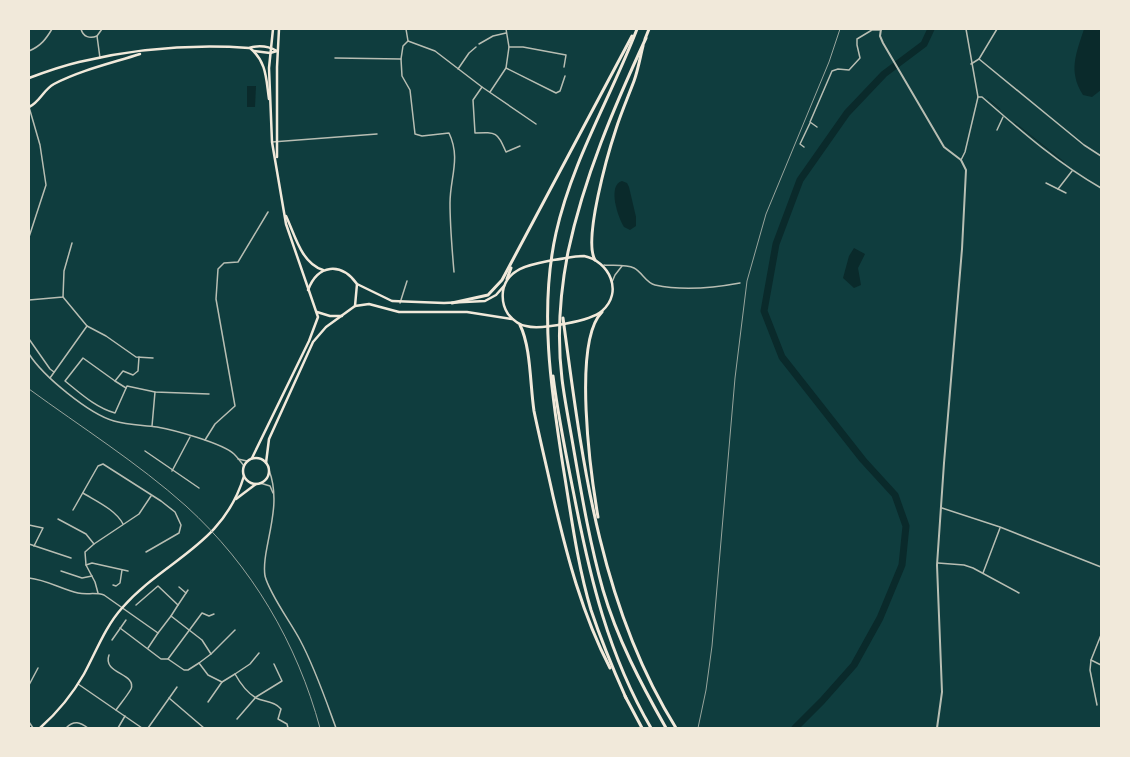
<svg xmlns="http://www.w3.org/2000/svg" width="1130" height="757" viewBox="0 0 1130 757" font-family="Montserrat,sans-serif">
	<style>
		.water { fill: #0a2a2b }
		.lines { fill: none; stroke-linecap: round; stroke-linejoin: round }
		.stream { stroke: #0a2a2b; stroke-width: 1 }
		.river { stroke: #0a2a2b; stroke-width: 7 }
		.minor { stroke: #b8beb3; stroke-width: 1.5 }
		.tertiary { stroke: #b8beb3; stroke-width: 2 }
		.secondary { stroke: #f1e9da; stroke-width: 2.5 }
		.primary { stroke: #f1e9da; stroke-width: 2.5 }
		.motorway { stroke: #f1e9da; stroke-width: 3 }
		.rail { stroke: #97a49c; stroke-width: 1 }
	</style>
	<rect width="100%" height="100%" fill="#0f3d3e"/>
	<g class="water">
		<path d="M1084 29H1101V90L1092 97 1083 95C1068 71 1076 54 1084 29Z"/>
		<polygon points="247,86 256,86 255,107 247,107"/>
		<path d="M622 181 627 183 629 187 636 217V226L630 230 624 227C618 218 607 185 622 181Z"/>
		<polygon points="854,248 865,254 858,268 861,285 854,288 843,278 849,256"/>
	</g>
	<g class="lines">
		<g class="stream">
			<polyline points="988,99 1000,109"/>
			<polyline points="1015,123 1064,162"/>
		</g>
		<polyline class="river" points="795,728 822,701 854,665 880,618 902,565 906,526 895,495 863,460 782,357 764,311 776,244 800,180 847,113 884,74 924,44 931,29"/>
		<g class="minor">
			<path d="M81 29C83 37 90 39 97 36L102 29"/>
			<polyline points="406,29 408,41 435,51 482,87 536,124"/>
			<polyline points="97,36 100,58"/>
			<path d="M408 41 403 46 401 59 402 76 410 90 415 134 422 136 449 133C461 158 450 178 450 203 450 226 452 249 454 272"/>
			<polyline points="479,44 493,36 506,33"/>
			<polyline points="509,47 523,47 566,55 564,67"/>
			<path d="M29 51C41 46 46 39 52 29"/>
			<polyline points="335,58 401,59"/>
			<polyline points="979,59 1084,145 1101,156"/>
			<polyline points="971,64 979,59 997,29"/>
			<polyline points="506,68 556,93 560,91 565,76"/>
			<polyline points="458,69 469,53 476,47"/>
			<path d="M482 87 473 100 475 133C497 132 497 132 506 152L520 146"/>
			<polyline points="490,92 506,68 509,47 506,29"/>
			<path d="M978 97H982C1020 130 1057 163 1101 188"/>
			<polyline points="817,127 810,122 832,71 838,69 849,70 860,58 857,45 857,39 872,30 881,30"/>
			<polyline points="997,130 1003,117"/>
			<polyline points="272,142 377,134"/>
			<polyline points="804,147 800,144 810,123"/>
			<polyline points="961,160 965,152 978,97 966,29"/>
			<polyline points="1046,183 1058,189 1072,171"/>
			<polyline points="1058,189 1066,193"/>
			<polyline points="29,237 46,185 40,145 29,107"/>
			<path d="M604 265C612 266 626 264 634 268 642 272 646 283 655 285 683 291 713 288 740 283"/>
			<polyline points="612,282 615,275 622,266"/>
			<polyline points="29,300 63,297 64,271 72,243"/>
			<polyline points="400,303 407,281"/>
			<polyline points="87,326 106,336 136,357 153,358"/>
			<polyline points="29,339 50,369 54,372"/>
			<path d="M29 354C43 376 89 414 114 421 128 425 143 425 157 427 174 430 222 443 234 454 238 458 241 462 244 466"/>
			<path d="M139 357 138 371 133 375 123 371 115 381 83 358 65 381C80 393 96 408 115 413L127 386 155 392 209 394"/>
			<polyline points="50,378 87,326 63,297"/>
			<polyline points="115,381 126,388"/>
			<polyline points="152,426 155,392"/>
			<polyline points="205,440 215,424 235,406 216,299 218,269 224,263 238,262 268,212"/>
			<polyline points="145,451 199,488"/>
			<polyline points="238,459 247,461"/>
			<path d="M269 470C278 494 273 517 268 542 266 553 263 564 265 576 270 595 290 621 300 640 315 668 325 698 336 728"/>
			<polyline points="172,471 190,437"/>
			<polyline points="260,483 270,486 273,493"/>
			<path d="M83 493C96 501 116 510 123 524"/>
			<polyline points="942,508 1000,527 1101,567"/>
			<polyline points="73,510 98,466 103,464 161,501 175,512 181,525 179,533 146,552"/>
			<polyline points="58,519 86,534 94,544"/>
			<polyline points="29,525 43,528 34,546"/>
			<polyline points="29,544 71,558"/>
			<polyline points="938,563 964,565 973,568 1019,593"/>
			<polyline points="86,565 85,552 94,544 139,514 151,496"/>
			<polyline points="61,571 82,578 92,576"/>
			<polyline points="983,573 1000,528"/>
			<path d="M29 578C47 580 61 589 78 593 87 595 95 592 104 595L158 633 171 616 202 640 211 654 199 663 208 675 222 682 235 674C240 683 246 692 256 698 264 702 275 701 281 709L278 719 287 724 288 728"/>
			<polyline points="113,585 116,586 120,583 122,570"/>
			<polyline points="179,587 186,593"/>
			<polyline points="98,593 95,582 86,565 92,563 128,571"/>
			<polyline points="136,605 158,586 178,605 171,616"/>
			<polyline points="178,605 188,590"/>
			<polyline points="120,628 161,659 168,659 184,670 188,670 199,663"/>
			<polyline points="1101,635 1091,660 1101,665"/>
			<polyline points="112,640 126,620"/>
			<polyline points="148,648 158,633"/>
			<polyline points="211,654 235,630"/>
			<path d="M109 655C102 674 137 673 131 689 127 696 121 703 116 710"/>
			<polyline points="168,659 202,613 209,616 214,614"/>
			<polyline points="1091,660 1090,670 1097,705"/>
			<polyline points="235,674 250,664 259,653"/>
			<polyline points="78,684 142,728"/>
			<polyline points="29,685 38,668"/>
			<polyline points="169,698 204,728"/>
			<polyline points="208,702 222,682"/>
			<polyline points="237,719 256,697 282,681 274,664"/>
			<polyline points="29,722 33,728"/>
			<path d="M66 728C74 720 80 722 88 728"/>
			<polyline points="118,728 125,716"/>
			<polyline points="148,728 177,687"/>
		</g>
		<polyline class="tertiary" points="881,29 880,36 883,43 944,147 961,160 966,170 962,249 944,463 937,565 942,692 937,728"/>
		<g class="secondary">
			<path d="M250 48C267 62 266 79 269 99"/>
			<polyline points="254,51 270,53 277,51"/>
			<path d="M29 78C45 72 62 66 79 62 134 49 192 44 249 48 259 45 268 46 277 51"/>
			<path d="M29 107C40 102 43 90 54 84 81 70 112 63 140 54"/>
		</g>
		<g class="primary">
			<polyline points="277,157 277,67 279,29"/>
			<path d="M286 216C295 235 301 263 323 270"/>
			<path d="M584 256C609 261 624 292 602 311 591 321 540 330 526 326 519 325 513 320 508 314 504 308 502 299 503 291 507 267 533 264 553 260 563 259 573 256 584 256Z"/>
			<polyline points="357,284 392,301 444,303 485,301 496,295 504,286"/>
			<polyline points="355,306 369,304 399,312 467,312 512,319"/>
			<polyline points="317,312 330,316 342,316"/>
			<polyline points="252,458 309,341 318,317 286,224 272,142 269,68 273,29"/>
			<circle cx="256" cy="471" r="13"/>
			<path d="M266 463 269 439 313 342 326 327 355 306 357 284C341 262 318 264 308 290"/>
			<polyline points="236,499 256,484"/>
			<path d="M40 728C58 712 72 695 84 674 96 652 105 627 122 608 165 559 223 546 244 476"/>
		</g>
		<g class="motorway">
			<path d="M646 38C614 107 584 177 568 252 560 293 557 338 562 379 565 403 570 427 574 451 582 497 590 544 603 590 617 638 641 684 666 728"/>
			<polyline points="645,39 649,29"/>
			<path d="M595 260C583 240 608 153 616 129 621 113 628 97 634 81 638 70 640 58 643 46"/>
			<polyline points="507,279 511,268"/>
			<polyline points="452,303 488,295 502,280 632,36"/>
			<path d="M563 318C582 459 599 605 676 728"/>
			<path d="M520 325C531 347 530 385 534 411 540 440 547 468 553 496 567 556 582 614 610 668"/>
			<path d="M553 376C558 416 566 455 574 495 590 578 608 654 651 728"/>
			<path d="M598 517C591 476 572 342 602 312"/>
			<polyline points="625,696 642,728"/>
			<path d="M626 698C613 669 601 640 591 610 577 563 571 514 563 466 551 390 539 309 556 233 572 161 611 97 637 29"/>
		</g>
		<g class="rail">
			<path d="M29 389C81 427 138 463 186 506 252 566 297 643 320 728"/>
			<polyline points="698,728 706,690 712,646 735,378 747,281 766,214 829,62 840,29"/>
		</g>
	</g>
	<rect width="1130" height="757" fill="none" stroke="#f1e9da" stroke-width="60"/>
</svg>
